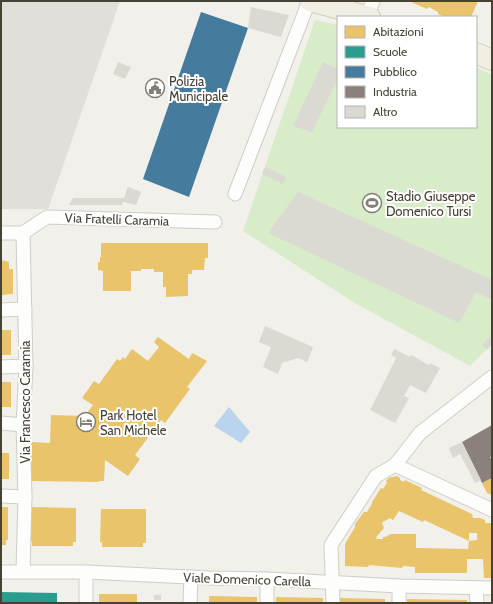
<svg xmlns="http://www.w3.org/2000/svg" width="493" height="604" viewBox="0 0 493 604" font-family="Cabin,sans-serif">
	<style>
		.green { fill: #d9ecca }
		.parking { fill: #e0dfda }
		.water { fill: #bad3ef }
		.homes { fill: #e9c46a; fill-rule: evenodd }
		.schools { fill: #2a9d8f }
		.public { fill: #457b9d }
		.industry { fill: #8a817c }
		.building { fill: #dad9d2 }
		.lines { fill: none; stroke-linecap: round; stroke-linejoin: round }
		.minor-casing { stroke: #cfcdc7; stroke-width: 15 }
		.primary-casing { stroke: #d3cfb7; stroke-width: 22 }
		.minor { stroke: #fdfdfc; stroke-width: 13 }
		.primary { stroke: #f1efe3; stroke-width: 20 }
		.labels { text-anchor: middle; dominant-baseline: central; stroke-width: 4; stroke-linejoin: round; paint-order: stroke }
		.poi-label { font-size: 13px; fill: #474236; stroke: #fff; text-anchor: start }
		.street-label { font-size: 13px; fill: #474236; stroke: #fff }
	</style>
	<rect width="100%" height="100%" fill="#f1f0ea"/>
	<polygon class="green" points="315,20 338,25 338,127 476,127 476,67 492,75 492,344 470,366 353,302 243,231"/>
	<polygon class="parking" points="1,1 120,1 48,209 1,209"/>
	<polygon class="water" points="229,407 250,432 241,443 214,426"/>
	<g class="homes">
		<polygon points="409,1 478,1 471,17 445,17 438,14 438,12 429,7 427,9"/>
		<polygon points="101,243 208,243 208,258 205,258 204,270 192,270 192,274 188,274 188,296 166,297 166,287 163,287 163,272 154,272 154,269 141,269 141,271 131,271 131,291 103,291 103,271 98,270 98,262 100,262 100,257 101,257"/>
		<polygon points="1,260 9,262 9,269 13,269 13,294 1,295"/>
		<rect x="1" y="330" width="10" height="25"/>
		<polygon points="158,337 189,359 192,353 207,361 187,387 190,389 165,423 161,420 135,455 140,459 128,476 105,460 104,481 99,481 99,482 30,481 31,442 50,443 51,415 85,416 93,405 82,398 94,381 99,384 117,359 120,361 123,357 125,359 132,349 148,361 159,347 154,342"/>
		<rect x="1" y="382" width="10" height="25"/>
		<rect x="1" y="453" width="8" height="26"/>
		<path d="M397 476 400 478V480L404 482 405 480 422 488 421 490 472 514 473 518H480L485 520V523H492V578H484L483 559H467V573H415V567L403 566 402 568 369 565 368 567 345 566V544L355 527V524L364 512H367L372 504V502L381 488 383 489 387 483 386 482 388 478ZM399 511 423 522 424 520 469 541 468 549 416 548V534H391L385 537H383V539H376L377 536 384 528 382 523 383 522 390 518 393 520ZM469 533H477V540L469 541Z"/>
		<polygon points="492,478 492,495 487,493 482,483"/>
		<polygon points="1,507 8,507 8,540 6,540 6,545 1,545"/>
		<polygon points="31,507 76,508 76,542 73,542 73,546 32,546 32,541 30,541"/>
		<polygon points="101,509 146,509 146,543 143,543 143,547 102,547 102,542 100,542"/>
		<rect x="99" y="594" width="38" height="9"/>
		<polygon points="209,596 257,597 257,603 209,603"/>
		<polygon points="276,597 323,598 323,603 276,603"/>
		<polygon points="340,598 385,599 385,603 340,603"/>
		<polygon points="407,599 467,600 467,603 407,603"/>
	</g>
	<polygon class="schools" points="1,592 57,593 57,603 1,603"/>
	<polygon class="public" points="201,12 248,28 189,197 143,179"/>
	<polygon class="industry" points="492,425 492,456 490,457 492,460 492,478 482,483 462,442"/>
	<g class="building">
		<polygon points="251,7 289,15 281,37 248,28"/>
		<polygon points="118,62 131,67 125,79 113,74"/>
		<polygon points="323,62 338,69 338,78 312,132 293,126"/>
		<polygon points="265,167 286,177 283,184 262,174"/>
		<polygon points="128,187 141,192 136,205 123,202 122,205 69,205 73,198 124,198"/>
		<polygon points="298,192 492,280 492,300 476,292 459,323 268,233"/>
		<polygon points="265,326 313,347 307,362 298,358 282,363 278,374 263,367 271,347 259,342"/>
		<polygon points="492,334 492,344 487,350 482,345"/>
		<polygon points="394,349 410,357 411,355 429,365 430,363 440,368 426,393 410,385 404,396 409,398 395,423 370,410 396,358 391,355"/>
		<polygon points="462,442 481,480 475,483 460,454 453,458 449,448"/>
		<rect x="154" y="595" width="7" height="5"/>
	</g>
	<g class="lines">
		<g class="minor-casing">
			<g id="minor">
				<polyline points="367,16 373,1"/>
				<polyline points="235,194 309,1"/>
				<polyline points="1,233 23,233"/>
				<polyline points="23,233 26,366 23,425 25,497 23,571"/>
				<polyline points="23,233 47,217 215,222"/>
				<polyline points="1,310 25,309"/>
				<polyline points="1,367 26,366"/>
				<polyline points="1,423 23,425"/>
				<polyline points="395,465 492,510"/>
				<polyline points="1,496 25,497"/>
				<polyline points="1,572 86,572 209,578 267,579 399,586 492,588"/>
				<polyline points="399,586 399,603"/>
				<polyline points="476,588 477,603"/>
				<polyline points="86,603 86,572"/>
				<polyline points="190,603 191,577"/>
				<polyline points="267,603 267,579"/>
				<polyline points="333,603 331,545 376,476 395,465 420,433 492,377"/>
			</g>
		</g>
		<g class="primary-casing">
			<g id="primary">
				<polyline points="310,1 370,17"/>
				<polyline points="476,53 492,60"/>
			</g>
		</g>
		<use href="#minor" class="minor"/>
		<use href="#primary" class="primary"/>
	</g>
	<defs>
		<g id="civic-ring" transform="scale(1)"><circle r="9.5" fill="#fff" stroke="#827f75" stroke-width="1.5"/><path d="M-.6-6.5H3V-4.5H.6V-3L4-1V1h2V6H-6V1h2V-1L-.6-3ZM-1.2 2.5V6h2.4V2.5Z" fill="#827f75"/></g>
		<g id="stadium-ring" transform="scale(1)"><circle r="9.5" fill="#fff" stroke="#827f75" stroke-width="1.5"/><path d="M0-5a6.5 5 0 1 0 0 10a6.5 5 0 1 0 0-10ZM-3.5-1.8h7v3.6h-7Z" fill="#827f75"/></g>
		<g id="hotel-ring" transform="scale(1)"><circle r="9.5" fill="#fff" stroke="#827f75" stroke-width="1.5"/><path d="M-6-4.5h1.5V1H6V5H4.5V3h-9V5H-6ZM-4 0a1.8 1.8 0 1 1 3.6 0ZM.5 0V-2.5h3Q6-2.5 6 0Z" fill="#827f75"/></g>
	</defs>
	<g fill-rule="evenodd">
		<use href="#civic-ring" x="155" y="88"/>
		<use href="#stadium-ring" x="372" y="203"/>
		<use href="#hotel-ring" x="86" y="422"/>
	</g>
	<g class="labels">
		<g class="poi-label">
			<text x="169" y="81">Polizia<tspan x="169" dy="15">Municipale</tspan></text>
			<text x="386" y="196">Stadio Giuseppe<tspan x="386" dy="15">Domenico Tursi</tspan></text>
			<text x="100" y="415">Park Hotel<tspan x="100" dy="15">San Michele</tspan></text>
		</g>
		<g class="street-label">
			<text transform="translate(117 219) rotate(2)">Via Fratelli Caramia</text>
			<text transform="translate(25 402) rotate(-90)">Via Francesco Caramia</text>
			<text transform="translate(247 579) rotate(2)">Viale Domenico Carella</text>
		</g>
	</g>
	<rect width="493" height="604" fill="none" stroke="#474236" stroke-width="4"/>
	<rect x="337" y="16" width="140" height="112" fill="#ffffff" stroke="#b5b3af"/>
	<rect x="345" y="26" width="20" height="12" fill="#e9c46a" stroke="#b5b3af"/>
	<text x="373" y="36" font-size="12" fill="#474236">Abitazioni</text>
	<rect x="345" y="46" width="20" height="12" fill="#2a9d8f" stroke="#b5b3af"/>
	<text x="373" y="56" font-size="12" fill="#474236">Scuole</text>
	<rect x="345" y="66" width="20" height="12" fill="#457b9d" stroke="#b5b3af"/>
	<text x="373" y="76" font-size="12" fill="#474236">Pubblico</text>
	<rect x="345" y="86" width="20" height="12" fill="#8a817c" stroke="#b5b3af"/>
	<text x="373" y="96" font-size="12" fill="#474236">Industria</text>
	<rect x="345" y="106" width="20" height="12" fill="#dad9d2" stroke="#b5b3af"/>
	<text x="373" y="116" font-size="12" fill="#474236">Altro</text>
</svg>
